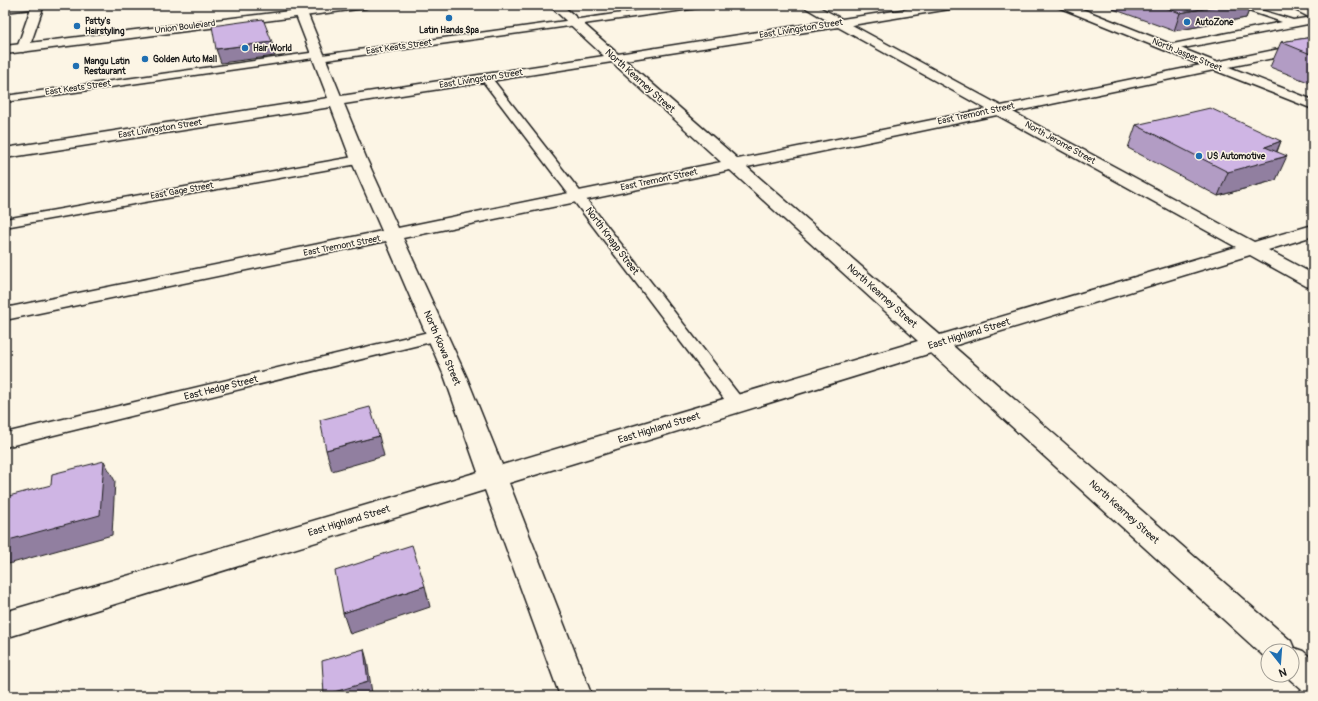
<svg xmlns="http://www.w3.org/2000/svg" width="1318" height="701" viewBox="0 0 1318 701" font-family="Pangolin,sans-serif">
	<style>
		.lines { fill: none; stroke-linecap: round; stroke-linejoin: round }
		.lane-casing { stroke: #1c1c1c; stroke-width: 3 }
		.street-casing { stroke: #1c1c1c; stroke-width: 3 }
		.primary-casing { stroke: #1c1c1c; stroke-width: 3 }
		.lane { fill: #fcf5e5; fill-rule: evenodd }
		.street { fill: #fcf5e5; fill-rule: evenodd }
		.primary { fill: #fcf5e5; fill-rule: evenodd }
		.wall { fill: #b29cc4; stroke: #1c1c1c }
		.shaded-wall { fill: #917fa0; stroke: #1c1c1c }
		.building { fill: #cfb5e4; stroke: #1c1c1c }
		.poi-dot { fill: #1f6fb2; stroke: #fcf5e5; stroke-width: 1.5 }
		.labels { text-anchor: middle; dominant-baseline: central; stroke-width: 3; stroke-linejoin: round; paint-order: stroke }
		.far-poi-label { font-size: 9px; font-weight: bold; fill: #1c1c1c; stroke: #fcf5e5; text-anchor: start }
		.far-street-label { font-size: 9px; fill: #1c1c1c; stroke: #fcf5e5 }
		.street-label { font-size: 10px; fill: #1c1c1c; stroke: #fcf5e5 }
	</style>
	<rect width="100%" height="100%" fill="#fcf5e5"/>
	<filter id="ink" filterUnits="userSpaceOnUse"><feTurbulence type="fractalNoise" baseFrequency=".025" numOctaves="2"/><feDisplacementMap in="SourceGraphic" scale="8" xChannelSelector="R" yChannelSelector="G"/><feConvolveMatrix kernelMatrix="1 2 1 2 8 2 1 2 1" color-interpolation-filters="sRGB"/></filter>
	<g filter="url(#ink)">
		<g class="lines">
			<g class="lane-casing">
				<g id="lane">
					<polygon points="17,5 44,5 40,8 5,12 5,6"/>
					<polygon points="679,5 702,5 698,8 319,61 314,58 5,102 5,96 317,52 322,55"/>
					<polygon points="1231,5 1244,5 1293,20 1313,17 1313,23 1168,51 1163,48 1168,45 1282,22"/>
					<polygon points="486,75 490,76 743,400 746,404 743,408 737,410 731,408 482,80 481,78"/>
					<polygon points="359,156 365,160 363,163 5,227 5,219"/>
					<polygon points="437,330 443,331 445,335 443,339 5,447 5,433"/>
				</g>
			</g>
			<g class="street-casing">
				<g id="street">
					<polygon points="32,5 44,5 29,48 23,52 19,51 17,48"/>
					<path d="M292 5H304L341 96 604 56 549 5H562L618 54 828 21 801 5H815L842 19 934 5H962L956 8 852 25 1001 106 1201 65 1058 7 1056 5H1072L1216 62 1313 42V50L1229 67 1313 100V109L1214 70 1013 112 1254 242 1313 225V236L1268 250 1313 274V288L1306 286 1250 255 953 346 1291 641 1294 648 1303 651 1313 660V695L1302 690 1285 675H1292V651H1268V660L931 353 509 483 592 696H560L485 490 5 638V612L478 472 445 378 386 241 5 320V308L382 231 351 160 331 107 5 158V148L328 98ZM838 27 986 109 738 159 625 60ZM612 62 721 162 398 228 367 160 344 104ZM997 115 1236 247 940 335 747 167ZM730 170 918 341 502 465 467 378 403 238Z"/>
				</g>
			</g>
			<g class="primary-casing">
				<g id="primary">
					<polygon points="339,5 372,5 366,8 5,54 5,46"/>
					<polygon points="1285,5 1300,5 1313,12 1313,19"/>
				</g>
			</g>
			<use href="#lane" class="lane"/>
			<use href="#street" class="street"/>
			<use href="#primary" class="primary"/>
		</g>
		<g class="wall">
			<polygon points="1114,5 1251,5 1246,18 1174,31 1113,9"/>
			<polygon points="1313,37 1313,84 1270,67 1281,42"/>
			<polygon points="1136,125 1281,141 1277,152 1276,180 1218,196 1128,148"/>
		</g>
		<g class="shaded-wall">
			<polygon points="1223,5 1251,5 1246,18 1174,31 1180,13"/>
			<polygon points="272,42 275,56 221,63 216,49"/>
			<polygon points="1281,141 1273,160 1287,156 1276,180 1218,196 1228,172 1265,147"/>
			<polygon points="379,436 384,456 332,471 326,450"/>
			<polygon points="104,461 115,481 112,535 5,565 5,541"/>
			<polygon points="425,586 430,607 350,634 343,613"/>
			<polygon points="364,649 367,660 372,693 360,696 324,696 324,695"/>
		</g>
		<g class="building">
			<polygon points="1159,5 1223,5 1180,13"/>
			<polygon points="263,19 272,42 216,49 212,26"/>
			<polygon points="1313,37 1313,55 1281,42"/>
			<polygon points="1210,108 1281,141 1265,147 1287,156 1228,172 1136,125"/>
			<polygon points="370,407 379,436 326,450 320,420"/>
			<polygon points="104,461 100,515 5,541 5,497 51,485 52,474"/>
			<polygon points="412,545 425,586 343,613 335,571 375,558 374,557"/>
			<polygon points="364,649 368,682 324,695 322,661"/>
		</g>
	</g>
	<g class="poi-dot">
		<circle cx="449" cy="18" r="4"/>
		<circle cx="1187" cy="22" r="4"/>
		<circle cx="77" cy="26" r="4"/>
		<circle cx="245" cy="48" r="4"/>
		<circle cx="145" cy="59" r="4"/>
		<circle cx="76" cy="66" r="4"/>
		<circle cx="1199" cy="156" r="4"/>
	</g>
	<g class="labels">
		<g class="far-poi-label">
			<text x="85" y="21">Patty's<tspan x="85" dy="10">Hairstyling</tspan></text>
			<text x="1195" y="22">AutoZone</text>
			<text x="449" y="30" text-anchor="middle">Latin Hands Spa</text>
			<text x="253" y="48">Hair World</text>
			<text x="153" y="59">Golden Auto Mall</text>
			<text x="84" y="61">Mangu Latin<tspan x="84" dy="10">Restaurant</tspan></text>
			<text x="1207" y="156">US Automotive</text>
		</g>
		<g class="far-street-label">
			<text transform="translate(185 27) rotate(-7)">Union Boulevard</text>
			<text transform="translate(801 29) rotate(-9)">East Livingston Street</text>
			<text transform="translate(399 47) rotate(-8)">East Keats Street</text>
			<text transform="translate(1187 55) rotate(22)">North Jasper Street</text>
			<text transform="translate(481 79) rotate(-9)">East Livingston Street</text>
			<text transform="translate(78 88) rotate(-8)">East Keats Street</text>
			<text transform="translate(976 114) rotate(-12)">East Tremont Street</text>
			<text transform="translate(160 129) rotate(-9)">East Livingston Street</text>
			<text transform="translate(1060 143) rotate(29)">North Jerome Street</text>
			<text transform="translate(659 180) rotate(-12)">East Tremont Street</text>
			<text transform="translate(182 191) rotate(-10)">East Gage Street</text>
			<text transform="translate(342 246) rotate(-11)">East Tremont Street</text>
		</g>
		<g class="street-label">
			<text transform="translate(640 81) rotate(42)">North Kearney Street</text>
			<text transform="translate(612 241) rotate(53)">North Knapp Street</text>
			<text transform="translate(882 296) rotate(42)">North Kearney Street</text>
			<text transform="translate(969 334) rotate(-17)">East Highland Street</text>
			<text transform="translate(442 348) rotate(67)">North Kiowa Street</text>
			<text transform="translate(221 388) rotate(-14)">East Hedge Street</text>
			<text transform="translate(659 428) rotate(-17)">East Highland Street</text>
			<text transform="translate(1124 512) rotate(42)">North Kearney Street</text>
			<text transform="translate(349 521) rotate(-17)">East Highland Street</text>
		</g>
	</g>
	<rect width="1318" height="701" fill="none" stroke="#fcf5e5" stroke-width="20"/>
	<rect x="10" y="10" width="1298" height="681" fill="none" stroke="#1c1c1c" stroke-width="1.5" filter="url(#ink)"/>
	<g transform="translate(1280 663) rotate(163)"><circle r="19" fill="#fcf5e5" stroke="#a29e95"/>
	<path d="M0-3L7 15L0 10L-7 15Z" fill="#1f6fb2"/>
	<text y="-6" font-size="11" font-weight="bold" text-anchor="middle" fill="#1c1c1c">N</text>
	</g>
</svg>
